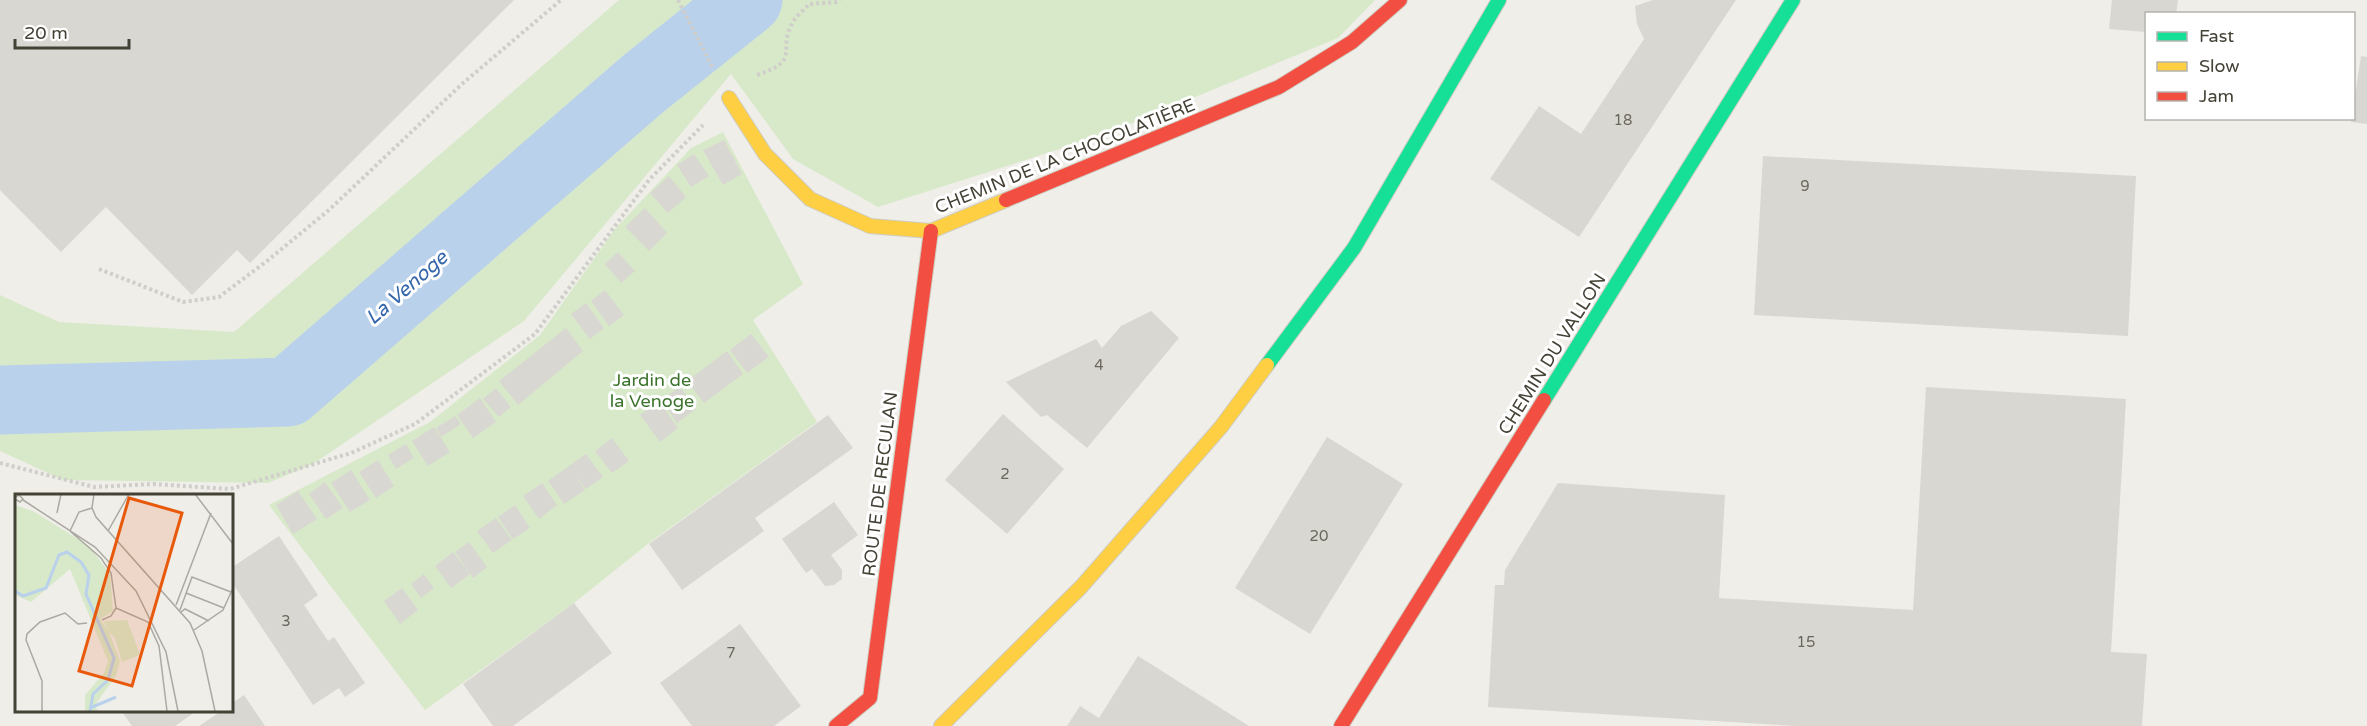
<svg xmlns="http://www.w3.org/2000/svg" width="2367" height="726" viewBox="0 0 2367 726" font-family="'Varela Round',sans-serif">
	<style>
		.green { fill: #d8e9ca }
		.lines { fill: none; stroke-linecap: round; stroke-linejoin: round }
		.river { stroke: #bad1eb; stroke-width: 69 }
		.building { fill: #d9d7d1 }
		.fast-casing { stroke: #ceccc0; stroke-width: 16 }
		.slow-casing { stroke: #ceccc0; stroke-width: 16 }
		.jam-casing { stroke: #ceccc0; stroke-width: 16 }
		.path { stroke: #d0ceca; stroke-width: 4; stroke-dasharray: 3 3; stroke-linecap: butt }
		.fast { stroke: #16e098; stroke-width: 14 }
		.slow { stroke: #ffcf43; stroke-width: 14 }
		.jam { stroke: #f24e42; stroke-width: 14 }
		.labels { text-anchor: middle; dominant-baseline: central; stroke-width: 6; stroke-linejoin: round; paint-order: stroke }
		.number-label { font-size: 15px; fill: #6a675d }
		.street-label { font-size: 18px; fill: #444135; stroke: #fff }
		.park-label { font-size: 18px; fill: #3c732c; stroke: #fff }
		.water-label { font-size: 20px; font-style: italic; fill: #3466ab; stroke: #fff }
		.inset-river { fill: none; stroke: #bad1eb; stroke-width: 3 }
		.inset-road { fill: none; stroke: #aba9a1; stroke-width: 1.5 }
		.view { fill: #e8590c; fill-opacity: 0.15; stroke: #e8590c; stroke-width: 3 }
		.inset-edge { fill: none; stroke: #444135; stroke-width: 3 }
	</style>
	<rect width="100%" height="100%" fill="#efeee9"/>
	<g class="green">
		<polygon points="619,0 1375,0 1338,38 1101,136 878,207 793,159 731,74 524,321 313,464 268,483 63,480 0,451 0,295 59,322 234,332"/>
		<polygon points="723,132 803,284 753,320 817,422 649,543 574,603 425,710 269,505 430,422 540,335 615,229 691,148"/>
	</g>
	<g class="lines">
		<polyline class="river" points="0,400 288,392 643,84 748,0"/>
	</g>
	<g class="building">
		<polygon points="0,0 514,0 250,263 237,250 192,295 106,207 61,252 0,190"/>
		<polygon points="1653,0 1736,0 1579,237 1490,179 1539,106 1581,134 1644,39 1637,24 1635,6"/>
		<polygon points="2112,0 2178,0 2176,14 2146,14 2146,32 2109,29"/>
		<polygon points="2361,56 2367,57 2367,124 2351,122"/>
		<polygon points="724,140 742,174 723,185 703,150"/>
		<polygon points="694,154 709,176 691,187 677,165"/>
		<polygon points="1763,156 2136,176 2128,336 1754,315"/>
		<polygon points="669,176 686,197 668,213 650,193"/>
		<polygon points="645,208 667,233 649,251 625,227"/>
		<polygon points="618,252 635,271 621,283 605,264"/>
		<polygon points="605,290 624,315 609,326 591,301"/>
		<polygon points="586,303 604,328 590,339 571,314"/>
		<polygon points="1151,311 1179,338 1087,448 1047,415 1041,417 1006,382 1096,339 1102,348 1121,326"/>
		<polygon points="566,328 583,351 518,405 499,381"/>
		<polygon points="751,334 769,357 747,373 730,350"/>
		<polygon points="727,351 743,374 704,403 687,381"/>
		<polygon points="680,387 696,409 677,423 661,400"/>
		<polygon points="1926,387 2126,399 2111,652 2147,654 2142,726 1795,726 1488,707 1495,585 1504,585 1505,570 1558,483 1725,495 1719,598 1913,610"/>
		<polygon points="496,388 511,407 499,417 483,399"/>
		<polygon points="480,398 496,422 473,438 457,415"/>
		<polygon points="659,401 678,428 660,442 640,415"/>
		<polygon points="1003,414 1064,469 1007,534 945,480"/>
		<polygon points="828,415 853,448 755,518 764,531 682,590 649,544"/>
		<polygon points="455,416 461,424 441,437 436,428"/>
		<polygon points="434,427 450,452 428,466 412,441"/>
		<polygon points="1327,437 1403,484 1310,634 1235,588"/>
		<polygon points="612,438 629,461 612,473 595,451"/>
		<polygon points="406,444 414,458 396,469 388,455"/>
		<polygon points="586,454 603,477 586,489 574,474 585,490 564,504 548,481"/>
		<polygon points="378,460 394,486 376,498 359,472"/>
		<polygon points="351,470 370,500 350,512 331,483"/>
		<polygon points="325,482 343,508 326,519 309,494"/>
		<polygon points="542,483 557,505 539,519 523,496"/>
		<polygon points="298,491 317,519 293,534 276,505"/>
		<polygon points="834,502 858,535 831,555 842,570 842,579 834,585 825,586 812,569 806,573 782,539"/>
		<polygon points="515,505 530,528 513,539 498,517"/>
		<polygon points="496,518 512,540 493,553 477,531"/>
		<polygon points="279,536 318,595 304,605 328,641 334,637 365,683 345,697 339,688 313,705 231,581 231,568"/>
		<polygon points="469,542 487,567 473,578 455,552"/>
		<polygon points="453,552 470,574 451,588 435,566"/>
		<polygon points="424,574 434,588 421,598 411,584"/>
		<polygon points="402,588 418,610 400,624 384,601"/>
		<polygon points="574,603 612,653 513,726 493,726 463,684"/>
		<polygon points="740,624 801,706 774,726 692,726 660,683"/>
		<polygon points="1138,656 1249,726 1067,726 1080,706 1099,718"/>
		<polygon points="244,695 265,726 199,726 223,710 231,710 231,704"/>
		<polygon points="121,710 198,710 175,726 132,726"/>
	</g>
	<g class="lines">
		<g class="fast-casing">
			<g id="fast">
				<polyline points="1267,365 1354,248 1499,0"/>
				<polyline points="1544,400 1793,0"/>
			</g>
		</g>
		<g class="slow-casing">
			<g id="slow">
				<polyline points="729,98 765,154 810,199 870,226 931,231 1006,200"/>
				<polyline points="941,726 1081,587 1221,427 1267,365"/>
			</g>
		</g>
		<g class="jam-casing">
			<g id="jam">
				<polyline points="1006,200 1279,87 1352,42 1400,0"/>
				<polyline points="836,726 870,698 931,231"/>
				<polyline points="1341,726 1544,400"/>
			</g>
		</g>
		<g class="path">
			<polyline points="678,0 713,68"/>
			<path d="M757 75C803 60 776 50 793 22 796 16 804 10 809 4L837 2 840 0"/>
			<polyline points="99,269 183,302 219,297 267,261 329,210 462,84 561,0"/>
			<polyline points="0,463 94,487 153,484 230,489 351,453 415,424 535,334 649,180 703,125"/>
		</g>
		<use href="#fast" class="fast"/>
		<use href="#slow" class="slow"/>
		<use href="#jam" class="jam"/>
	</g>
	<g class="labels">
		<g class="number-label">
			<text x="1623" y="120">18</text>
			<text x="1805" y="186">9</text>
			<text x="1099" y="365">4</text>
			<text x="1005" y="474">2</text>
			<text x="1319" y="536">20</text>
			<text x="286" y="621">3</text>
			<text x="1806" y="642">15</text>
			<text x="731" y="653">7</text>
		</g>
		<g class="street-label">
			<text transform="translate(1065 156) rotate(-22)">CHEMIN DE LA CHOCOLATIÈRE</text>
			<text transform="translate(1552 354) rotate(-58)">CHEMIN DU VALLON</text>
			<text transform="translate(880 484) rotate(-83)">ROUTE DE RECULAN</text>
		</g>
		<g class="park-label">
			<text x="652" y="380">Jardin de<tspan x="652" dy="21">la Venoge</tspan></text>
		</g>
		<g class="water-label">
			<text transform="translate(407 288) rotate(-41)">La Venoge</text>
		</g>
	</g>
	<g transform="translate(15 494)">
		<rect width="218" height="218" fill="#efeee9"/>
		<path d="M0 11 18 17 74 52 95 80 98 117 85 125 93 136 89 127 112 126 125 161 107 168 100 144 94 138 105 167 101 182 80 211 83 217H70V201L89 179 93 167 55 75 16 108 0 101Z" fill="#d8e9ca"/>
		<path class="inset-river" d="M0 97 8 102 31 94 44 61 52 58 66 68 74 81 71 100 99 164 93 186 78 200 75 217M75 214 101 203"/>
		<path class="inset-road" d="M79 0 77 14 81 23 175 129 187 157 200 217M180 0 218 50M0 4 4 1 8 5 5 8 0 5M8 6 80 53 121 97 151 158 163 217M77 14 64 18 55 37 86 64 96 79 101 114 96 122 87 126M42 19 46 0M93 37 114 0M171 99 209 114M161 111 196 19M101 114 133 128 144 152 152 217M165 116 177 83 216 98M166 118 170 115 194 127M179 136 208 116 218 94M27 217V187L11 146 12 140 25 128 50 119 63 130 72 129"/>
		<path class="view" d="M114 4 167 19 117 192 64 177Z"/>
		<rect width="218" height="218" class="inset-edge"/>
	</g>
	<rect x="2145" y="12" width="210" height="108" fill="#ffffff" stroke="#b4b3ae" stroke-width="1.5"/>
	<rect x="2157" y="32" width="30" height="9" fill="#16e098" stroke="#b4b3ae" stroke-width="1.5"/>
	<text x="2199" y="42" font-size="18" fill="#444135">Fast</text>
	<rect x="2157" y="62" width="30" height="9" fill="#ffcf43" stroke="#b4b3ae" stroke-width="1.5"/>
	<text x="2199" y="72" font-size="18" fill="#444135">Slow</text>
	<rect x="2157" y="92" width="30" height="9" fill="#f24e42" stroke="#b4b3ae" stroke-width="1.5"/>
	<text x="2199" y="102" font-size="18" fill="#444135">Jam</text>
	<path d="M15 39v9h114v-9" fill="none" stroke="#444135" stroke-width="3"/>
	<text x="24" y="39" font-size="18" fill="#444135" stroke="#ffffff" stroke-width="4.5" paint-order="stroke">20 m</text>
</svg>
